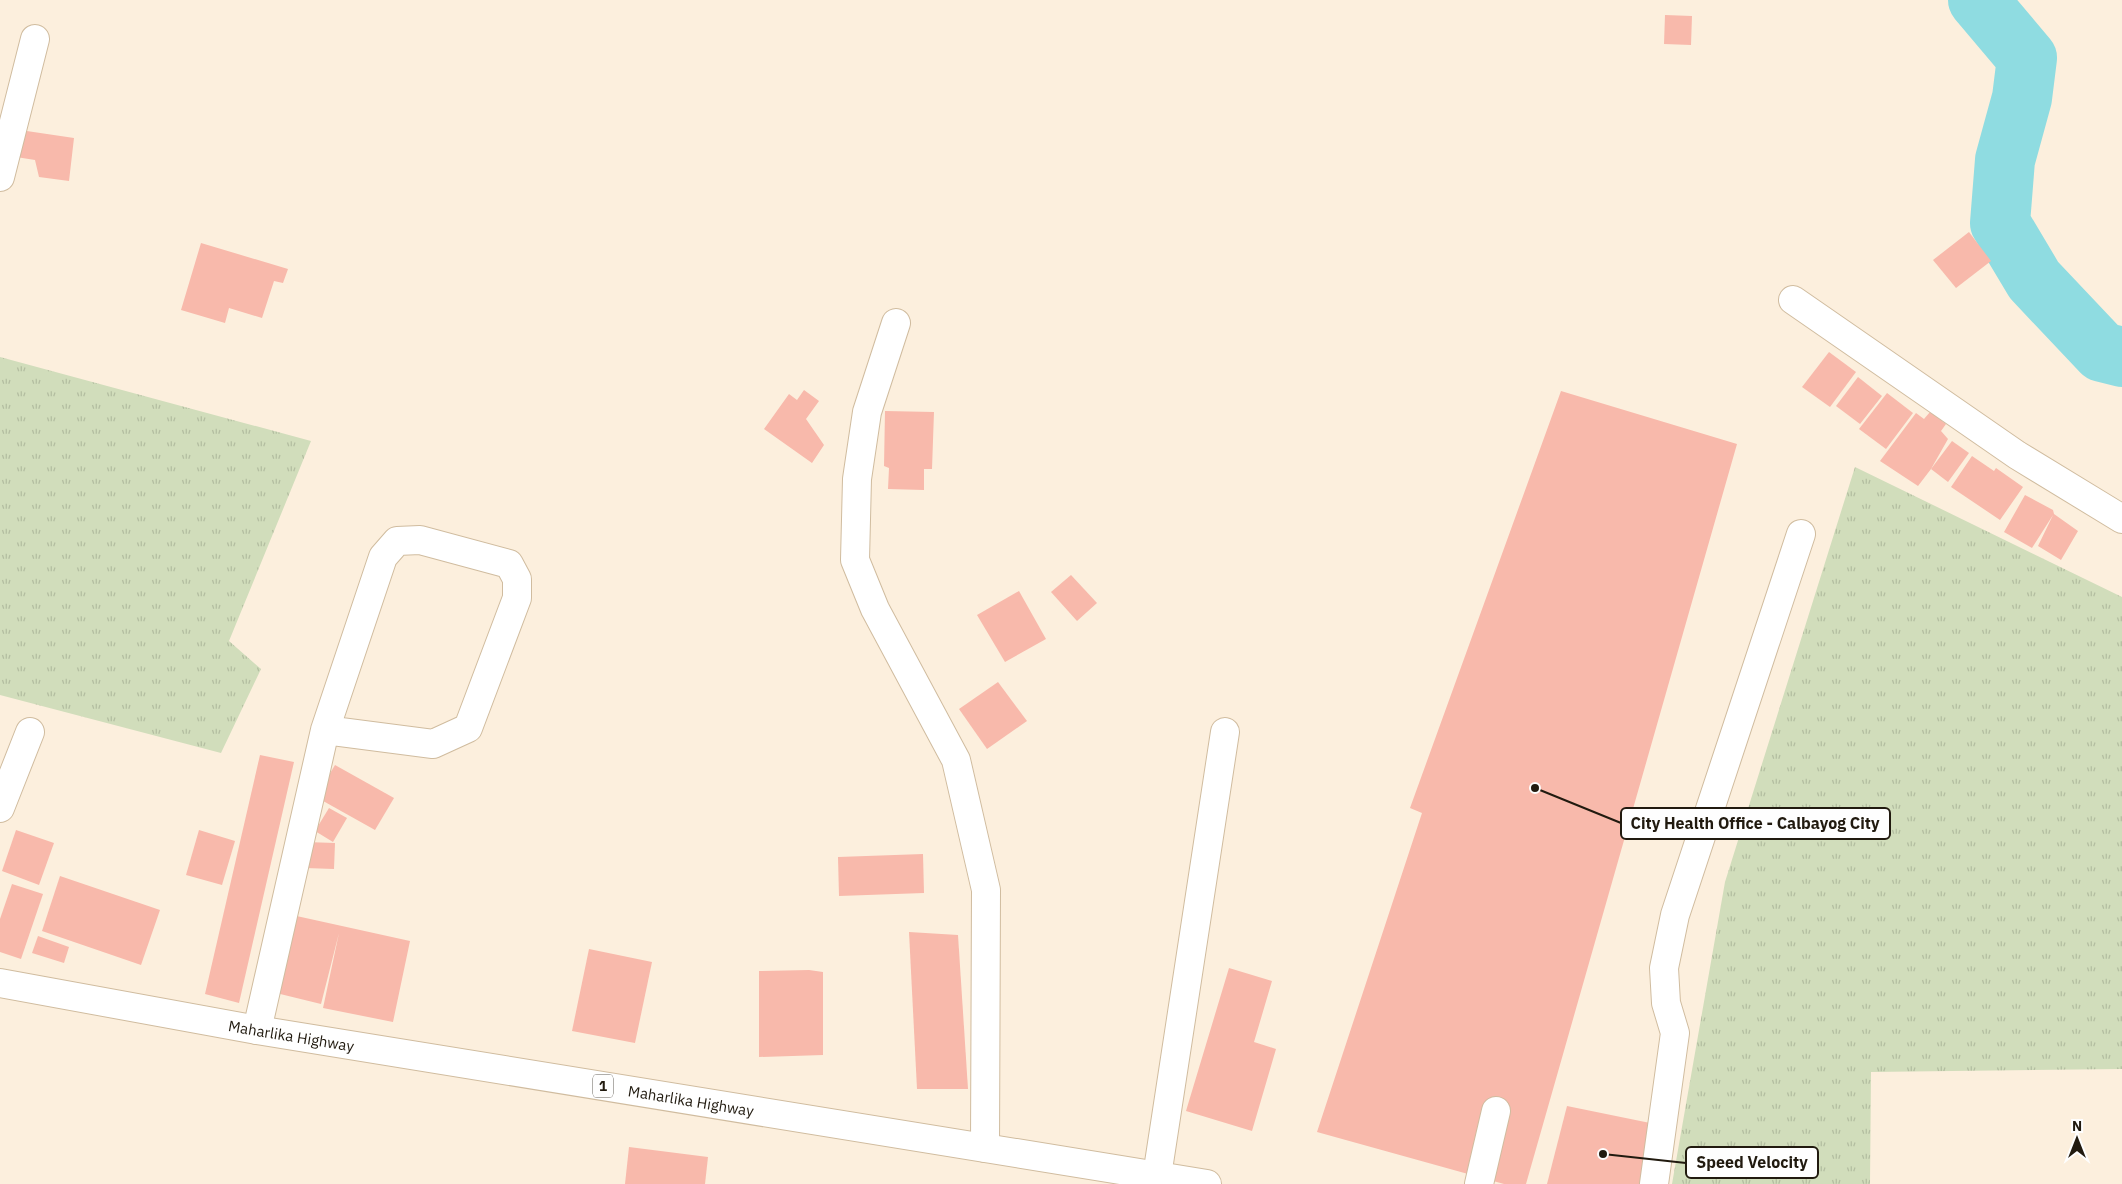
<svg xmlns="http://www.w3.org/2000/svg" width="2122" height="1184" viewBox="0 0 2122 1184" font-family="'IBM Plex Sans',sans-serif">
	<style>
		.grass { fill: url(#grass-tufts) }
		.lines { fill: none; stroke-linecap: round; stroke-linejoin: round }
		.river { stroke: #8fdce1; stroke-width: 60 }
		.building { fill: #f8b9ab }
		.minor-casing { stroke: #d0bc9f; stroke-width: 30 }
		.major-casing { stroke: #d0bc9f; stroke-width: 30 }
		.minor { stroke: #fff; stroke-width: 28 }
		.major { stroke: #fff; stroke-width: 28 }
		.labels { text-anchor: middle; dominant-baseline: central; stroke-width: 4; stroke-linejoin: round; paint-order: stroke }
		.shield { fill: #fefefe; stroke: #635e57; stroke-width: 1 }
		.shield-label { font-size: 14px; font-weight: bold; fill: #211a0f }
		.street-label { font-size: 15px; fill: #211a0f; stroke: #fefefe }
		.leader { fill: none; stroke: #211a0f; stroke-width: 2 }
		.callout-dot { fill: #211a0f; stroke: #fefefe; stroke-width: 2 }
		.callout { fill: #fefefe; stroke: #211a0f; stroke-width: 2 }
		.callout-label { font-size: 16px; text-anchor: middle; font-weight: bold; fill: #211a0f }
	</style>
	<defs>
		<pattern id="grass-tufts" width="24" height="20" patternUnits="userSpaceOnUse" patternTransform="scale(1.25)"><rect width="24" height="20" fill="#d1ddbb"/><path d="M3 7l-1-3M5 7V3M7 7l1-3M15 17l-1-3M17 17v-4M19 17l1-3" fill="none" stroke="#b3bda0"/></pattern>
	</defs>
	<rect width="100%" height="100%" fill="#fcefdd"/>
	<g class="grass">
		<polygon points="0,357 311,441 229,641 261,669 221,753 0,695"/>
		<polygon points="1855,467 2122,597 2122,1069 1871,1072 1870,1184 1672,1184 1725,882"/>
	</g>
	<g class="lines">
		<polyline class="river" points="1978,0 2027,58 2022,98 2005,160 2000,223 2034,280 2102,352 2122,357"/>
	</g>
	<g class="building">
		<polygon points="1665,15 1692,16 1691,45 1664,44"/>
		<polygon points="20,130 74,138 69,181 39,177 35,160 16,157"/>
		<polygon points="1969,232 1991,261 1956,288 1933,260"/>
		<polygon points="201,243 288,269 283,283 274,281 262,318 229,308 225,323 181,310"/>
		<polygon points="1829,352 1856,372 1830,407 1802,387"/>
		<polygon points="1858,377 1882,396 1860,424 1836,406"/>
		<polygon points="804,390 819,401 806,419 824,445 812,463 764,429 789,394 797,400"/>
		<polygon points="1561,391 1737,444 1526,1184 1504,1184 1317,1132 1422,813 1410,808"/>
		<polygon points="1887,393 1913,413 1886,449 1859,429"/>
		<polygon points="885,411 934,412 932,469 924,469 924,490 888,489 889,468 884,466"/>
		<polygon points="1930,412 1946,424 1941,431 1948,439 1931,469 1918,486 1880,461 1916,413 1924,419"/>
		<polygon points="1952,441 1969,453 1948,482 1931,469"/>
		<polygon points="1972,456 1994,471 1996,468 2023,487 2000,520 1951,487"/>
		<polygon points="2025,495 2053,510 2054,514 2078,531 2061,560 2038,546 2053,515 2032,548 2004,532"/>
		<polygon points="1071,575 1097,603 1077,621 1051,592"/>
		<polygon points="1019,591 1046,639 1005,662 977,615"/>
		<polygon points="998,682 1027,721 987,749 959,709"/>
		<polygon points="260,755 294,762 239,1003 205,994"/>
		<polygon points="335,765 394,798 375,830 316,797"/>
		<polygon points="329,808 347,818 333,842 315,831"/>
		<polygon points="16,830 54,843 39,885 2,871"/>
		<polygon points="199,830 235,841 222,885 186,875"/>
		<polygon points="306,842 335,843 334,869 305,868"/>
		<polygon points="923,854 924,893 839,896 838,857"/>
		<polygon points="60,876 160,910 141,965 42,931"/>
		<polygon points="12,884 43,894 21,959 0,952 0,919"/>
		<polygon points="292,915 410,941 393,1022 323,1008 339,933 321,1004 272,992"/>
		<polygon points="909,932 958,935 968,1089 917,1089"/>
		<polygon points="38,936 69,947 64,963 32,953"/>
		<polygon points="589,949 652,962 635,1043 572,1031"/>
		<polygon points="1229,968 1272,981 1254,1042 1276,1049 1252,1131 1186,1111"/>
		<polygon points="809,970 823,972 823,1055 759,1057 759,971"/>
		<polygon points="1567,1106 1655,1124 1647,1184 1547,1184"/>
		<polygon points="629,1147 708,1157 705,1184 625,1184"/>
	</g>
	<g class="lines">
		<g class="minor-casing">
			<g id="minor">
				<polyline points="0,177 35,39"/>
				<polyline points="1793,300 2017,455 2122,519"/>
				<polyline points="896,323 867,412 857,479 855,560 875,609 956,760 986,890 985,1148"/>
				<polyline points="0,808 30,732"/>
				<polyline points="257,1030 325,730 383,557 397,541 420,540 509,564 517,579 517,598 468,728 433,744 325,730"/>
				<polyline points="1157,1176 1225,732"/>
				<polyline points="1479,1184 1496,1111"/>
				<polyline points="1654,1184 1675,1033 1666,1003 1664,968 1675,915 1801,534"/>
			</g>
		</g>
		<g class="major-casing">
			<g id="major">
				<path id="s1" d="M0 983 257 1030 1207 1184"/>
			</g>
		</g>
		<use href="#minor" class="minor"/>
		<use href="#major" class="major"/>
	</g>
	<g class="labels">
		<rect class="shield" x="593" y="1074.5" width="20" height="23" rx="4"/>
		<g class="shield-label">
			<text x="603" y="1086">1</text>
		</g>
		<g class="street-label">
			<text stroke="none"><textPath href="#s1" startOffset="296">Maharlika Highway</textPath></text>
			<text stroke="none"><textPath href="#s1" startOffset="701">Maharlika Highway</textPath></text>
		</g>
	</g>
	<path class="leader" d="M1535 788L1621 823M1603 1154L1686 1163"/>
	<g class="callout-dot">
		<circle cx="1535" cy="788" r="5"/>
		<circle cx="1603" cy="1154" r="5"/>
	</g>
	<g class="callout">
		<rect x="1621" y="808" width="269" height="31" rx="5"/>
		<rect x="1686" y="1147" width="132" height="31" rx="5"/>
	</g>
	<g class="callout-label">
		<text x="1755" y="829">City Health Office - Calbayog City</text>
		<text x="1752" y="1168">Speed Velocity</text>
	</g>
	<g transform="translate(2077 1139)" stroke="#fefefe" stroke-width="4" paint-order="stroke">
	<path d="M0-4L9 19L0 12L-9 19Z" fill="#211a0f"/>
	<text y="-8" font-size="14" font-weight="bold" text-anchor="middle" fill="#211a0f">N</text>
	</g>
</svg>
